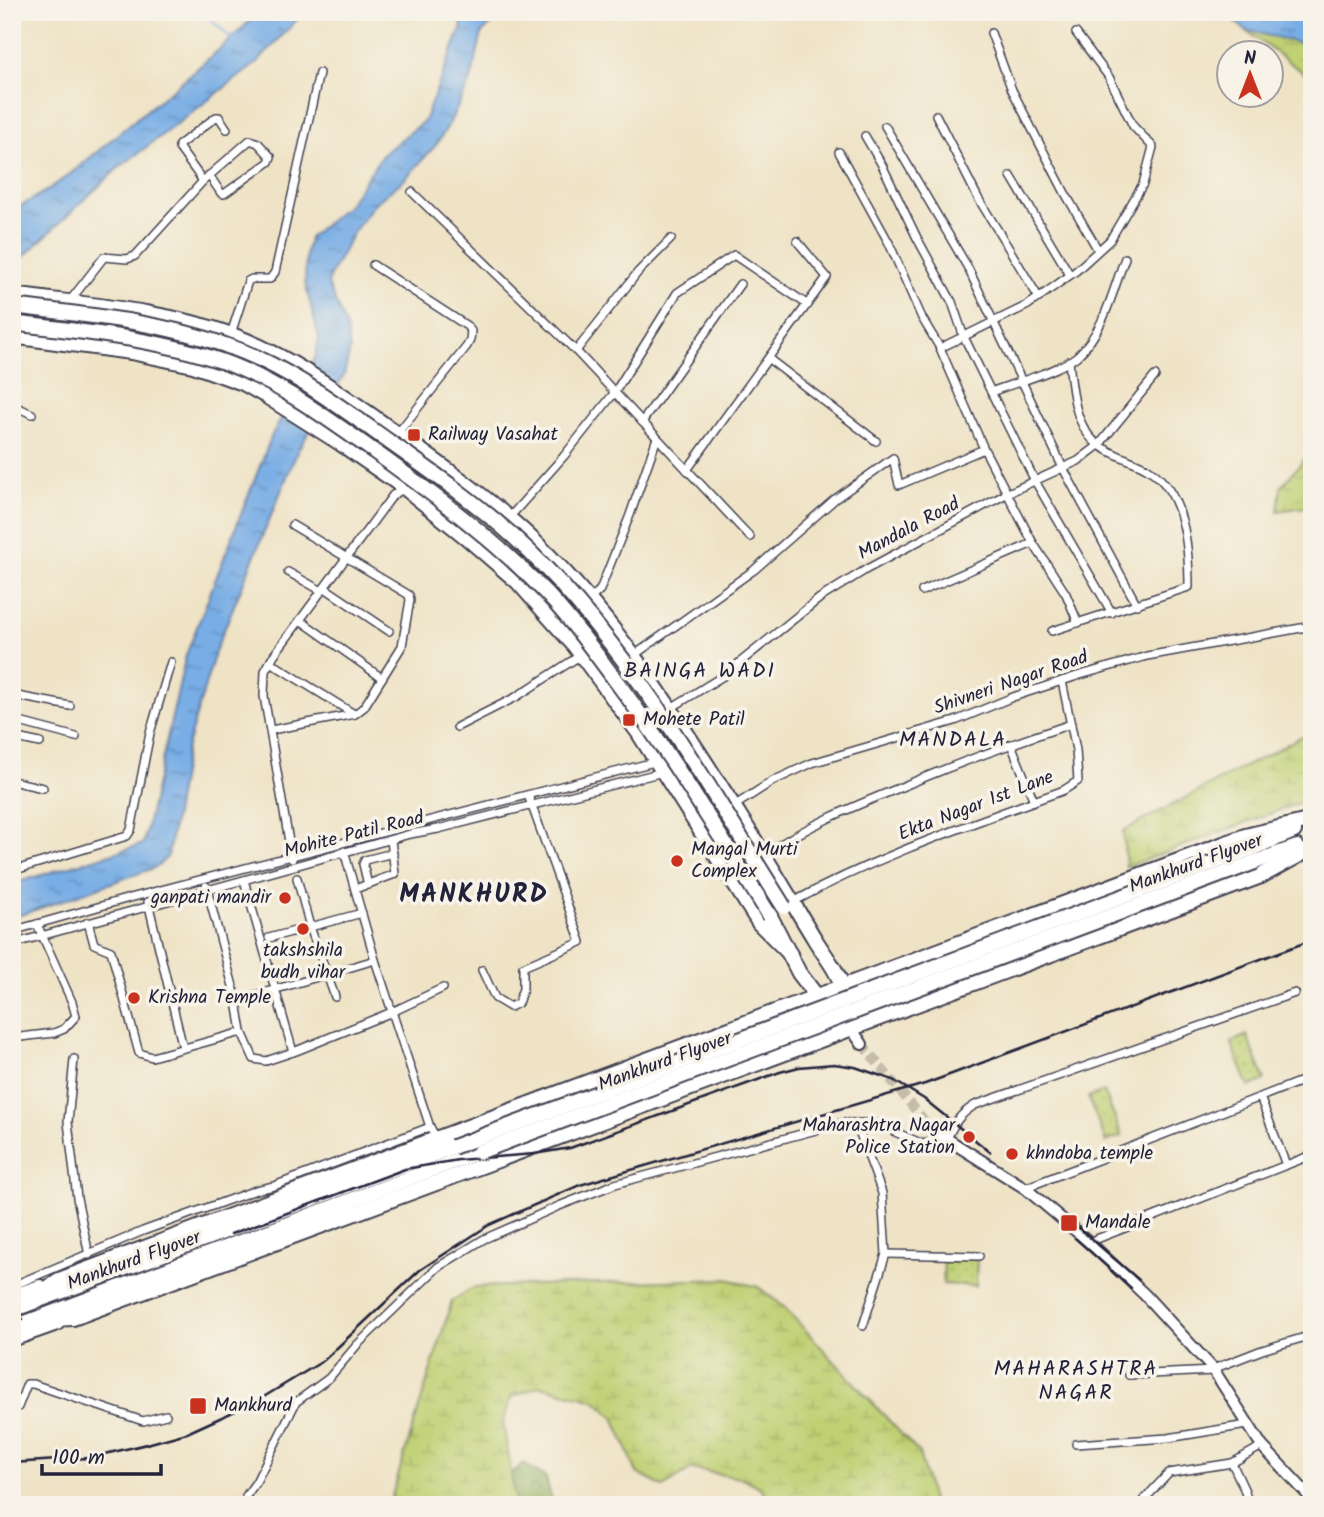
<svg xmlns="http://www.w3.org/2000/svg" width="1324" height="1517" viewBox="0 0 1324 1517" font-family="Kalam,sans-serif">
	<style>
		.green { fill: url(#green-dots); stroke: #717957; stroke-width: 2 }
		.forest { fill: url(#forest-crowns); stroke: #5d6a50; stroke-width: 2 }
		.wetland { fill: url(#wetland-marsh); stroke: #717957; stroke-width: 2 }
		.water { fill: url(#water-ripples); stroke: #4d6890; stroke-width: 2 }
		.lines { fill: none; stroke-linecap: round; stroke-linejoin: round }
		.stream { stroke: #78ade5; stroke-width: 2.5 }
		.secondary-tunnel { stroke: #c6bcaa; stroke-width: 10; stroke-dasharray: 10 5; stroke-linecap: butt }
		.street-casing { stroke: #413f50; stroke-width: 10 }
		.secondary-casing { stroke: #413f50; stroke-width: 14 }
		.highway-casing { stroke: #413f50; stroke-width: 18 }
		.street { stroke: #fff; stroke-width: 7 }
		.secondary { stroke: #fff; stroke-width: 10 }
		.highway { stroke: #fff; stroke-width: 14 }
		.rail { stroke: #22223b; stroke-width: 2.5 }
		.highway-bridge-casing { stroke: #413f50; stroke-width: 18; stroke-linecap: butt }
		.highway-bridge { stroke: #fff; stroke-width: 14 }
		.poi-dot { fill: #c8321e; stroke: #f7f3e8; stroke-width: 2.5 }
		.labels { text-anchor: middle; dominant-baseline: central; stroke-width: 7; stroke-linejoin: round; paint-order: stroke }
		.poi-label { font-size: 19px; fill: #22223b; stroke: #f7f3e8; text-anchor: start }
		.street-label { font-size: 19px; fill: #22223b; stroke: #f7f3e8 }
		.neighbourhood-label { font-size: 21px; letter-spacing: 2px; fill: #22223b; stroke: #f7f3e8 }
		.district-label { font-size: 26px; font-weight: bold; letter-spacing: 2px; fill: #22223b; stroke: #f7f3e8 }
	</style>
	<defs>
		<pattern id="green-dots" width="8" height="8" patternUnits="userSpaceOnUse" patternTransform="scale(1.75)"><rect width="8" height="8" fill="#c0d073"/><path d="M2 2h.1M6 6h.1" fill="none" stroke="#a5b264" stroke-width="1.8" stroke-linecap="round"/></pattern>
		<pattern id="forest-crowns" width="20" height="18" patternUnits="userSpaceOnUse" patternTransform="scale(1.75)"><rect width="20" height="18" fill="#98b265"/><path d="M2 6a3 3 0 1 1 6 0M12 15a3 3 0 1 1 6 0" fill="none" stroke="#7c9054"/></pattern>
		<pattern id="wetland-marsh" width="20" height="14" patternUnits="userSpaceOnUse" patternTransform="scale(1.75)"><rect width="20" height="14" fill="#c0d073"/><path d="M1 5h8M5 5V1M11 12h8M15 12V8" fill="none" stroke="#a5b264"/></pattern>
		<pattern id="water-ripples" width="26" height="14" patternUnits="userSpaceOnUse" patternTransform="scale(1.75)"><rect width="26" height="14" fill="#78ade5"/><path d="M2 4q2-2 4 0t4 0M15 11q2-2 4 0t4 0" fill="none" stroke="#628cbb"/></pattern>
	</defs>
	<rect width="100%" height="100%" fill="#f7f3e8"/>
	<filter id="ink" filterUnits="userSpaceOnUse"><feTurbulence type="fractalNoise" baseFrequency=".0143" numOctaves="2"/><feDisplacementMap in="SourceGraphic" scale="14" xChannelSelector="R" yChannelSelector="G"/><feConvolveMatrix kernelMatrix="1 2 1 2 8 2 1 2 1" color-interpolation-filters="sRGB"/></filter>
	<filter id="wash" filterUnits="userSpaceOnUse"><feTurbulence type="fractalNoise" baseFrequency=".00686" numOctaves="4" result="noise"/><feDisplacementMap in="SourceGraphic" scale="28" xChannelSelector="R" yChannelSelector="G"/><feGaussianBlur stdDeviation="1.57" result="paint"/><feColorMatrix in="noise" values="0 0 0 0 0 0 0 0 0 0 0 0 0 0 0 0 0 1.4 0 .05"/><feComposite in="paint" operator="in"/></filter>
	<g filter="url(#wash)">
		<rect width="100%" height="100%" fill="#efe3c6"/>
		<g class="green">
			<polygon points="1247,1035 1265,1080 1249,1087 1231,1042"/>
			<polygon points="1104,1091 1122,1136 1106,1142 1088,1097"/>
			<polygon points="944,1257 977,1258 976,1286 943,1284"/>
		</g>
		<polygon class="forest" points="523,1463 546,1478 553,1505 510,1505 511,1475"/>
		<g class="wetland">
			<polygon points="1245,30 1312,46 1312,79"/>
			<polygon points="1312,450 1312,506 1278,511 1281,487"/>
			<polygon points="1312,731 1312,798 1126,867 1123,831"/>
			<polygon points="727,1279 758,1287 784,1307 919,1453 933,1505 767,1505 762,1489 745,1479 692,1469 663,1487 637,1473 614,1417 595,1400 540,1386 511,1397 503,1423 516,1505 389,1505 452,1301 475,1287"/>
		</g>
		<g class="water">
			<path d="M259 12H304L257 63 116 170 20 260 12 262V210C54 191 90 158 125 128 171 91 217 54 259 12Z"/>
			<polygon points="454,12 514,12 496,19 482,33 471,80 449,124 437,144 405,179 374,204 353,233 330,276 328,284 346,327 350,350 344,375 298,450 216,649 186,750 168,856 157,867 12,918 12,884 143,844 186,655 272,435 315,358 319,338 305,283 306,251 310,237 348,205 383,154 424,121 462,26"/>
			<polygon points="1225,12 1312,12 1312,46 1245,30"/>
		</g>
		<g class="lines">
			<polyline class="stream" points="203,12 234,41"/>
		</g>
	</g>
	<g filter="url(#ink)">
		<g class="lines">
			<polyline class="secondary-tunnel" points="862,1044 931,1129"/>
			<g class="street-casing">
				<g id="street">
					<polyline points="991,33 1012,90 1065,193 1098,250"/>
					<polyline points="936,115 978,198 1039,298"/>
					<polyline points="885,126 968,268 1063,468 1137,605"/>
					<polyline points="865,136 882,165 917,238 952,302 964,337 1035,481 1112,613"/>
					<polyline points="839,152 889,243 922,318 940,348 984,449 1033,543 1066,594 1078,623"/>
					<polyline points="1011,176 1070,275"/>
					<polyline points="203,181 179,148 179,145 216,117 219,117 227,129"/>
					<polyline points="412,192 576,351 750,537"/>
					<polyline points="373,265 467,326 471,331 470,340 467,346 397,434"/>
					<polyline points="69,302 104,257 127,259 135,256 203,181 250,140 258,143 271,157 269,162 224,194 221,193 209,175"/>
					<polyline points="231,334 248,281 252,279 270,279 275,272 319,73"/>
					<polyline points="940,348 1028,305 1076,271 1110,240 1143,184 1153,147 1133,126 1109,77 1076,33"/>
					<polyline points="576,351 638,272 671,239"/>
					<polyline points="769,359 876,441"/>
					<path d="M991 392C1014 383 1059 371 1077 356 1104 332 1113 290 1125 258"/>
					<polyline points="12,405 32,414"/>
					<polyline points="12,422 14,423"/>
					<polyline points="642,422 740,284"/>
					<polyline points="687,470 827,277 797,241"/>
					<polyline points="508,519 564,456 615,392 677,293 734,255 808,305"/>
					<polyline points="288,572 322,591"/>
					<polyline points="325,588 389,631"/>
					<polyline points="922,591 1033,543"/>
					<polyline points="589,600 600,590 630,515 657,438"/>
					<polyline points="300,620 382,678"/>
					<path d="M1052 631 1189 587C1189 548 1185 492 1148 469 1133 460 1114 456 1099 445 1074 428 1072 388 1069 361"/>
					<polyline points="633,656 754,570 835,499 893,458 899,485 984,449"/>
					<polyline points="270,662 354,714"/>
					<polyline points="12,695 70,706"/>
					<polyline points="671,708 723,676 820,598 867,569 1008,493 1078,461 1099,445 1155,376"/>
					<polyline points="12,720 76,737"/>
					<polyline points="457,727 516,697 581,655"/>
					<polyline points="271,730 355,714 364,707 402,646 410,600 409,595 292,525"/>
					<polyline points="12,737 40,743"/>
					<polyline points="1011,744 1034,801"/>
					<polyline points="12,781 43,788"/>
					<polyline points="734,806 773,781 812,763 955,721 1013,697 1077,676 1147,656 1312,626"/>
					<polyline points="344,851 375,960 430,1127"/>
					<path d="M764 855C806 826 852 807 899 788 955 764 1013 743 1071 724"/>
					<polyline points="292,859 264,696 265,671 274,655 393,495 405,488 424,467"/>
					<polyline points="12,871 127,836 131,830 150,733 171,662"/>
					<polyline points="297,878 310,927 335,997"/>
					<polyline points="244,880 293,1052"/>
					<polyline points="368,885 363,864 365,860 393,853"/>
					<polyline points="206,886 237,1001 242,1032 254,1059 266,1061 296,1051 392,1012 443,988"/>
					<polyline points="355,889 395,874 391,840"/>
					<polyline points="148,902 183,1048"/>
					<path d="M793 902C879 855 972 824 1064 790L1078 781 1076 750 1062 681"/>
					<polyline points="88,922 94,944 111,951 139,1053 152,1057 242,1032"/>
					<polyline points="12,931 126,899 658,761"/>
					<polyline points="269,938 362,913"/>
					<polyline points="12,944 410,834 438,829 663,772"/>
					<polyline points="482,970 495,998 510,1007 518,1003 523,989 523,967 581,942 528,795"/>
					<polyline points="253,996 375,960"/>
					<polyline points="12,1038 54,1033 64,1029 76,1016 72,1002 37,924"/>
					<polyline points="74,1059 68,1122 77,1198 89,1255"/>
					<polyline points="1260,1097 1286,1165"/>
					<polyline points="856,1123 882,1193 886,1254 863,1326"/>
					<polyline points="1025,1188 1312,1077"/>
					<polyline points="1089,1242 1312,1155"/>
					<polyline points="886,1254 979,1256"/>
					<polyline points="12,1286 143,1231 256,1190 274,1186 430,1127 436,1138"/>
					<polyline points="1213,1369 1262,1350 1312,1335"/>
					<polyline points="1129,1375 1214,1371"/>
					<polyline points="18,1407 27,1384 33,1384 143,1421 166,1415"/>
					<polyline points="1076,1444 1168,1438 1247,1425"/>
					<polyline points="1232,1463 1245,1491 1248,1505"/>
					<path d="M246 1496 256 1482 296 1402 329 1378 357 1345 438 1267 484 1239 559 1206 615 1184 842 1123H874L923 1144 947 1139C954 1123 960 1114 975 1105L1295 993"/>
					<polyline points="1145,1498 1155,1505"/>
					<polyline points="1139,1505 1169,1473 1232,1463 1262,1446"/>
				</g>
			</g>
			<g class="secondary-casing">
				<g id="secondary">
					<polyline points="851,1028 862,1044"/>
					<polyline points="931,1129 1025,1188 1089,1242 1145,1295 1213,1369 1262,1446 1312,1499"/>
				</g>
			</g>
			<g class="highway-casing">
				<g id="highway">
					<path d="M12 295C85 305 162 310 232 335 289 356 340 393 389 428 434 460 480 492 521 529 611 610 675 715 739 815 765 856 789 897 814 938 824 955 840 973 844 993"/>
					<polyline points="12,336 131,352 193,365 243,383 266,396 340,443 405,488 466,537 518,582 574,645 638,732 759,923 790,954"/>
					<polyline points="1250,849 1294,831"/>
					<polyline points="1255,862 1297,847"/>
					<polyline points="770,916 799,973 821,1002"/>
					<polyline points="12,1297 40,1287"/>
					<polyline points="25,1305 59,1280 1245,836 1312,820"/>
					<polyline points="12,1310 453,1147"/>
					<polyline points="32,1320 73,1318 1261,876 1312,848"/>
					<polyline points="12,1328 479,1152"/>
					<polyline points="12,1339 57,1323"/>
				</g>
			</g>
			<use href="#street" class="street"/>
			<use href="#secondary" class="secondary"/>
			<use href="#highway" class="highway"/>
			<g class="rail">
				<polyline points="1073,1223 1139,1280"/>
				<polyline points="231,1234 405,1169 458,1160 534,1154 570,1148 780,1072 799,1067 834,1064 855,1067 893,1080 924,1099 990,1152"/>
				<polyline points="1075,1238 1131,1288"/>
				<polyline points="12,1323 23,1319"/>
				<polyline points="12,1463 88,1458 147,1444 187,1433 257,1401 323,1361 420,1270 489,1225 580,1185 925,1084 1312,940"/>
			</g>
			<g class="highway-bridge-casing">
				<g id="highway-bridge">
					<path d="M12 306C84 315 157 321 225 345 283 364 335 403 384 438 428 469 474 501 514 537 625 638 705 782 784 907"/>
					<path d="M12 323C82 332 154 338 221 361 277 381 327 418 375 452 436 496 495 540 547 594 572 621 594 651 616 681 672 756 720 837 770 916"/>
					<polyline points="453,1147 1250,849"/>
					<polyline points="479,1152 1255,862"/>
				</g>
			</g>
			<use href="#highway-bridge" class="highway-bridge"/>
		</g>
	</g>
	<g class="poi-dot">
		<rect x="407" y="428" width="14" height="14" rx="3.5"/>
		<rect x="622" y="713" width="14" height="14" rx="3.5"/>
		<circle cx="677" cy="861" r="7"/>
		<circle cx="285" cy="898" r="7"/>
		<circle cx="303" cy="929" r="7"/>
		<circle cx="134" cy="998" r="7"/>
		<circle cx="969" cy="1137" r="7"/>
		<circle cx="1012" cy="1154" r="7"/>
		<rect x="1060" y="1214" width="18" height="18" rx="3.5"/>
		<rect x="189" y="1397" width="18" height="18" rx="3.5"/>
	</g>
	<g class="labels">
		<g class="poi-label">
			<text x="428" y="435">Railway Vasahat</text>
			<text x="643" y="720">Mohete Patil</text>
			<text x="691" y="850">Mangal Murti<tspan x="691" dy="22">Complex</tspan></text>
			<text x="271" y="898" text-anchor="end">ganpati mandir</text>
			<text x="303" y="951" text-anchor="middle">takshshila<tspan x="303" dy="22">budh vihar</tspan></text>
			<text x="148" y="998">Krishna Temple</text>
			<text x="955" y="1126" text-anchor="end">Maharashtra Nagar<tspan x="955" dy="22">Police Station</tspan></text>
			<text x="1026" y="1154">khndoba temple</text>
			<text x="1085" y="1223">Mandale</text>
			<text x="214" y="1406">Mankhurd</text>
		</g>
		<g class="street-label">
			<text transform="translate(909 529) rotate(-28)">Mandala Road</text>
			<text transform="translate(1011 683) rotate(-19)">Shivneri Nagar Road</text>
			<text transform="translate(976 806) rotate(-21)">Ekta Nagar 1st Lane</text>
			<text transform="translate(354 835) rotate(-14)">Mohite Patil Road</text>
			<text transform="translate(1196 864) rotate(-20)">Mankhurd Flyover</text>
			<text transform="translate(665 1062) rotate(-20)">Mankhurd Flyover</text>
			<text transform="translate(134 1261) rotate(-20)">Mankhurd Flyover</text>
		</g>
		<g class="neighbourhood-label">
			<text x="700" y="671">BAINGA WADI</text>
			<text x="953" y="740">MANDALA</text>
			<text x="1076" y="1369">MAHARASHTRA<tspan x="1076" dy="24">NAGAR</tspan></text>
		</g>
		<g class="district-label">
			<text x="474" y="895">MANKHURD</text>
		</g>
	</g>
	<rect width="1324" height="1517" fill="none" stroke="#f7f3e8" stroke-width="42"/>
	<g transform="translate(1250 74)"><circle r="33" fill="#f7f3e8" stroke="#a29fa3" stroke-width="2"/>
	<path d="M0-5L12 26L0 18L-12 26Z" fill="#c8321e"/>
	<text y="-10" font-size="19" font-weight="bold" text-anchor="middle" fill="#22223b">N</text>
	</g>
	<path d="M42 1464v10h119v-10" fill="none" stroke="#22223b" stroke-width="3.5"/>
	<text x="52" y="1464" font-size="21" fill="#22223b" stroke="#f7f3e8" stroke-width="5" paint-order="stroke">100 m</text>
</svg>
